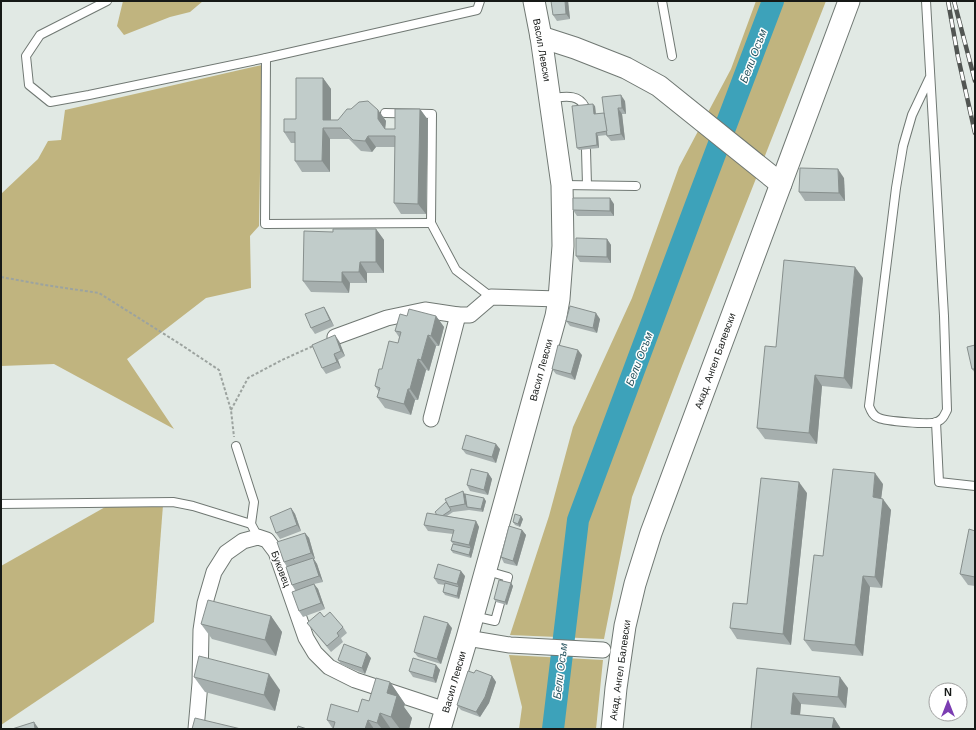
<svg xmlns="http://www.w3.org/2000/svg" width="976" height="730" viewBox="0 0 976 730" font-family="Helvetica,sans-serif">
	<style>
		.green { fill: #c0b47f }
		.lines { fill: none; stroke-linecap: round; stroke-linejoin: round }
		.river { stroke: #3da2ba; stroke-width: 22 }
		.lane-casing { stroke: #707873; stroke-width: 10 }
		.street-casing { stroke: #707873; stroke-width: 17 }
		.secondary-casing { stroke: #707873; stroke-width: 23 }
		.path { stroke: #9ca39f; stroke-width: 2; stroke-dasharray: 3 2; stroke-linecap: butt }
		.lane { stroke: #fff; stroke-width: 8 }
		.street { stroke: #fff; stroke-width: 15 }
		.secondary { stroke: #fff; stroke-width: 21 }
		.rail-casing { stroke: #515552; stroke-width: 4.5 }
		.rail { stroke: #fff; stroke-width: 3; stroke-dasharray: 9; stroke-linecap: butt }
		.wall { fill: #a6afae }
		.shaded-wall { fill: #878f8d }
		.building { fill: #c1ccca; stroke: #878f8d }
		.labels { text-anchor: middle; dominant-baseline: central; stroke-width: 3; stroke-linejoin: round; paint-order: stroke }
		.street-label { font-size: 10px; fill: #161917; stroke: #fff }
		.water-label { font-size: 11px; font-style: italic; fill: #2a5560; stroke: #fff }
	</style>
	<rect width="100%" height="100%" fill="#e1e9e4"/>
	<g class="green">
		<polygon points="123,1 203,1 190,12 170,17 124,35 117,26"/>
		<polygon points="756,1 826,1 682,366 632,497 604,639 510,635 549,516 573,427 632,298 679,167 731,69"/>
		<polygon points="262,65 259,226 250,236 251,288 206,298 127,359 174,429 54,364 1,366 1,194 38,159 48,141 61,140 65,110"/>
		<polygon points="163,505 154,622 1,725 1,566 107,506"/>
		<polygon points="509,655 603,660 596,729 519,729 522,707"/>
	</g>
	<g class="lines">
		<polyline class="river" points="553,729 578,520 695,207 773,1"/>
		<g class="lane-casing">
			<g id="lane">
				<polyline points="107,1 40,35 26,56 29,85 50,102 89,95 266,58 477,10 480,1"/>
				<polyline points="662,1 672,56"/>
				<path d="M926 1 944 316 947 410C944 416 943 419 937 422 930 425 885 421 879 418 873 416 871 411 869 406L896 188 903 146 912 115 930 77"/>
				<polyline points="266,58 265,224 431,223"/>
				<path d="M550 98C564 97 578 93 585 107"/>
				<polyline points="385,113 432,114 431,223 456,270 491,297"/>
				<polyline points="586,150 587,185"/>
				<polyline points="563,185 636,186"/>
				<polyline points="936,422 939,482 975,486"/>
				<polyline points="236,446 254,502 251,524"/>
				<polyline points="1,504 173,502 193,506 251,524 258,537"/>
				<polyline points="487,571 508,577 506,584"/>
				<polyline points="473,616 495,621 500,603"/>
			</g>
		</g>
		<g class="street-casing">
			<g id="street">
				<polyline points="335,337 387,318 425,310 458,315 470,315 491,297 559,299"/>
				<polyline points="431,419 458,315"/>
				<polyline points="467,638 510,645 603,650"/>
				<polyline points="196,729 200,683 201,630 205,603 214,572 226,553 243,541 258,537 267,540 276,552 306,638 315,653 329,667 355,680 446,710"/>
			</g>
		</g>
		<g class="secondary-casing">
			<g id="secondary">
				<polyline points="541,37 575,48 626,68 659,86 781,184"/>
				<polyline points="440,729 467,638 556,316 559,299 563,246 562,185 541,37 534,1"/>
				<polyline points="612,729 616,688 625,626 635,584 651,533 849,1"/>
			</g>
		</g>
		<g class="path">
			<polyline points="1,277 45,285 99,293 180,344 219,370 231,410 234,437"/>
			<polyline points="231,410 248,378 282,360 313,346"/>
		</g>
		<use href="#lane" class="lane"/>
		<use href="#street" class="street"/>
		<use href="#secondary" class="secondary"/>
		<g class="rail-casing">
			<g id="rail">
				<polyline points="948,1 958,57 975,133"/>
				<polyline points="954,1 975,81"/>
			</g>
		</g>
		<use href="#rail" class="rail"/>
	</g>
	<g class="wall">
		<polygon points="568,1 570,19 557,21 553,15"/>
		<polygon points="323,78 331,89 331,120 338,120 378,110 386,121 385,129 395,129 420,109 428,120 426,214 401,214 394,203 395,147 376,147 372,152 361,151 349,139 330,139 330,172 302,172 295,161 295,143 291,143 284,132 296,119"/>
		<polygon points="625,101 626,114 622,114 625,140 611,141 607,136 607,135 598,136 599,148 579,150 577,148 595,106 596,114 604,113"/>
		<polygon points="844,178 845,201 805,201 799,192"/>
		<polygon points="614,204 614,216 577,216 573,210"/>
		<polygon points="376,229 384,240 384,273 367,273 367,283 350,283 349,293 311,292 303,281 333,232"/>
		<polygon points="607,239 611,245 611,263 580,262 576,256"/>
		<polygon points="863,278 852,389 822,386 817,444 765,439 757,428 776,347"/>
		<polygon points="324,307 327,312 334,326 315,334 311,328"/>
		<polygon points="407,316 436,316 444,327 439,346 436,346 429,371 426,370 418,400 415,400 411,415 385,408 377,397 379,392 375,386 382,369 398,343 399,337 395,331"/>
		<polygon points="600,319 597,333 570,326 566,321"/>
		<polygon points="339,341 345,356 338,360 341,368 326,374 322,368"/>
		<polygon points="975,345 975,373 972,369"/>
		<polygon points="582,355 575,380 556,374 552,369"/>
		<polygon points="462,449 500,449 496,463 466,454"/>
		<polygon points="488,473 492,479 488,495 470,491 467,485"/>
		<polygon points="883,484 881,498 891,510 882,588 870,587 863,656 812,651 804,640 823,556"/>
		<polygon points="807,493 791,645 737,639 730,628 747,604"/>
		<polygon points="465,494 486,501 483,512 469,510 453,512 447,516 476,521 479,527 471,558 453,553 451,550 453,544 451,541 453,534 428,531 424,525"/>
		<polygon points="291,508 295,514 301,531 280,539 276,533"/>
		<polygon points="523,519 520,527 515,525 513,522"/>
		<polygon points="522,530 526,535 517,566 504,563 501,557"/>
		<polygon points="975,531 975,586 968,585 960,574"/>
		<polygon points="305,533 309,538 315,559 314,559 317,564 323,582 314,584 318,589 325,609 303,617 299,611 295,590 292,585 287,567 284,562"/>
		<polygon points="465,576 459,599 445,595 443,592 445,585 438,584 434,578"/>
		<polygon points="511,583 513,586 507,605 496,602 494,599"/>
		<polygon points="271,616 282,632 276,656 212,639 201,624"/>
		<polygon points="324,617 343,627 347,633 341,638 343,642 331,652 307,623"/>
		<polygon points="452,628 441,664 418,657 414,652"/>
		<polygon points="371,658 365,674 342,665 338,660"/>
		<polygon points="436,665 440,670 436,683 413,677 409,671"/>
		<polygon points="757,668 848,688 846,708 801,704 800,715 834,718 841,729 751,729"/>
		<polygon points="474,673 492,676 496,682 489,703 480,717 461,710 457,705"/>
		<polygon points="194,677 280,690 275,711 205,692"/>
		<polygon points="390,682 405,704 404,707 412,718 409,729 333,729 327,720 358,712"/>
	</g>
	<g class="shaded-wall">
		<polygon points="565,1 568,1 570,19 566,14"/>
		<polygon points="323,78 331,89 331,128 323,120"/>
		<polygon points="621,95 625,101 626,114 622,108"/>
		<polygon points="593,104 595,106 596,117 594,114"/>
		<polygon points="618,108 622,114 625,140 621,134"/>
		<polygon points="420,109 428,120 426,214 418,204"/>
		<polygon points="378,110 386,121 385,130 378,119"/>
		<polygon points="323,128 330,139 330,172 322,161"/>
		<polygon points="596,133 598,136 599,148 597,145"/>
		<polygon points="368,136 376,147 372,152 365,141"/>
		<polygon points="838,169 844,178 845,201 839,193"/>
		<polygon points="610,198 614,204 614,216 610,211"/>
		<polygon points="376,229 384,240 384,273 376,262"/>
		<polygon points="607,239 611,245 611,263 607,257"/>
		<polygon points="360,262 367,273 367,283 359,272"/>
		<polygon points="855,267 863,278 852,389 844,378"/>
		<polygon points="342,272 350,283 349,293 342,282"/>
		<polygon points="324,307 327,312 334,326 330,320"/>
		<polygon points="596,313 600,319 597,333 593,328"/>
		<polygon points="436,316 444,327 439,346 431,336"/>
		<polygon points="335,335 339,341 345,356 341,351"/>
		<polygon points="428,335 436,346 429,371 421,360"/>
		<polygon points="578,350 582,355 575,380 571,374"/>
		<polygon points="334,354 338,360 341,368 337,362"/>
		<polygon points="418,359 426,370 418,400 410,389"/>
		<polygon points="815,375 822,386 817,444 809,433"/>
		<polygon points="408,389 415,400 411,415 404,404"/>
		<polygon points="496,444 500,449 496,463 492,457"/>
		<polygon points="488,473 492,479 488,495 484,490"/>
		<polygon points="875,473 883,484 880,508 873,497"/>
		<polygon points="799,482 807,493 791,645 783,634"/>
		<polygon points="463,491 467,497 467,507 465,504"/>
		<polygon points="484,498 486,501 483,512 481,509"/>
		<polygon points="883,499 891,510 882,588 875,577"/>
		<polygon points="291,508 295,514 301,531 297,525"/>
		<polygon points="521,516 523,519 520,527 518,524"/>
		<polygon points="476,521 479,527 473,551 469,545"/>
		<polygon points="522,530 526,535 517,566 513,561"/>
		<polygon points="305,533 309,538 315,559 311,553"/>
		<polygon points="471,548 473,551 471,558 469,555"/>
		<polygon points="313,558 317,564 323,582 319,576"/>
		<polygon points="461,571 465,576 459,599 457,596 459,587 457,584"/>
		<polygon points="863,576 870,587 863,656 855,645"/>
		<polygon points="511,583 513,586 507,605 505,602"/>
		<polygon points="314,584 318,589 325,609 321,603"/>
		<polygon points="271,616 282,632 276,656 265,640"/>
		<polygon points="448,623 452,628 441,664 437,659"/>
		<polygon points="367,653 371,658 365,674 362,668"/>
		<polygon points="436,665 440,670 436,683 433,678"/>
		<polygon points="269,674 280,690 275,711 264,695"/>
		<polygon points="492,676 496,682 489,703 480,717 476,712"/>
		<polygon points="840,677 848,688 846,708 838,697"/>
		<polygon points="390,682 405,704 404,707 412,718 409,729 400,729 391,717 387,693"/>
		<polygon points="793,693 801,704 799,725 791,714"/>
		<polygon points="380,713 391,729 382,729 377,723"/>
		<polygon points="834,718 841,729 832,729"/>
		<polygon points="368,720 374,729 365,729"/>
		<polygon points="34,722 39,729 35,729"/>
	</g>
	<g class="building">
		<polygon points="551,1 565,1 566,14 553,15"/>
		<polygon points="296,78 323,78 323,120 338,120 347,109 351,109 359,102 368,101 378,110 378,119 385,129 395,129 395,109 420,109 418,204 394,203 395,136 368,136 365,141 353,140 341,128 323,128 322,161 295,161 295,132 284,132 284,119 296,119"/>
		<polygon points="621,95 622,108 618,108 621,134 607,136 602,97"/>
		<polygon points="593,104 594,114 604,113 607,131 596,133 597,145 577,148 572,106"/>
		<polygon points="800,168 838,169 839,193 799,192"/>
		<polygon points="573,198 610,198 610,211 573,210"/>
		<polygon points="333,229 376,229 376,262 360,262 359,272 342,272 342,282 303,281 304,231 333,232"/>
		<polygon points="576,238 607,239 607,257 576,256"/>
		<polygon points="784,260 855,267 844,378 815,375 809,433 757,428 765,346 776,347"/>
		<polygon points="570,306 596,313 593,328 566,321"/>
		<polygon points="324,307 330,320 311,328 305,314"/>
		<polygon points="409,309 436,316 431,336 428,335 421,360 418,359 410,389 408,389 404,404 377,397 380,388 375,386 379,369 382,369 389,341 398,343 401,332 395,331 400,314 407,316"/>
		<polygon points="335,335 341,351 334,354 337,362 322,368 312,345"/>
		<polygon points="558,345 578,350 571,374 552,369"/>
		<polygon points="975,345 975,369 972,369 967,347"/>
		<polygon points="466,435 496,444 492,457 462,449"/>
		<polygon points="471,469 488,473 484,490 467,485"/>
		<polygon points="833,469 875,473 873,497 883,499 875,577 863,576 855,645 804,640 814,555 823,556"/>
		<polygon points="761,478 799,482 783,634 730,628 733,603 747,604"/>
		<polygon points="463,491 465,504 449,507 445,499"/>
		<polygon points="465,494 484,498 481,509 467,507"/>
		<polygon points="446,502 451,510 442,516 437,515 435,512"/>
		<polygon points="291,508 297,525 276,533 270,517"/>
		<polygon points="427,513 476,521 469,545 451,541 454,530 424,525"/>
		<polygon points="515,514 521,516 518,524 513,522"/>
		<polygon points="509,526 522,530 513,561 501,557"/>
		<polygon points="969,529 975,531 975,577 960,574"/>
		<polygon points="305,533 311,553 284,562 277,542"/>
		<polygon points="453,544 471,548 469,555 451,550"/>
		<polygon points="313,558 319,576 292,585 286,567"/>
		<polygon points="438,564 461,571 457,584 434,578"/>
		<polygon points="499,580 511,583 505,602 494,599"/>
		<polygon points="445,583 459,587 457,596 443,592"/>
		<polygon points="314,584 321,603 299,611 292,592"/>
		<polygon points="208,600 271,616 265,640 201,624"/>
		<polygon points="320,612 324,617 330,612 343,627 337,633 339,636 327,646 307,623"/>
		<polygon points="424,616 448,623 437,659 414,652"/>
		<polygon points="344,644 367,653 362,668 338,660"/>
		<polygon points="199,656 269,674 264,695 194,677"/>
		<polygon points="413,658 436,665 433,678 409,671"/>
		<polygon points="757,668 840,677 838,697 793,693 791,714 834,718 832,729 751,729"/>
		<polygon points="476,670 492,676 485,697 476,712 457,705 468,671 474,673"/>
		<polygon points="376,678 390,682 387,693 397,696 391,717 380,713 377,723 368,720 365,729 333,729 335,722 327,720 331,704 358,712 362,699 369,701"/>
		<polygon points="195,718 241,729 192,729"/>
		<polygon points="34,722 35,729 12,729"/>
		<polygon points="298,726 307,729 297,729"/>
	</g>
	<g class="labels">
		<g class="street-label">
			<text transform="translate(542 50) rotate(80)">Васил Левски</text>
			<text transform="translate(715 361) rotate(-70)">Акад. Ангел Балевски</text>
			<text transform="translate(541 370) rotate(-75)">Васил Левски</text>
			<text transform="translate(281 569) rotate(69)">Буковец</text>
			<text transform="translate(620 670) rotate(-82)">Акад. Ангел Балевски</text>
			<text transform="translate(454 682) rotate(-74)">Васил Левски</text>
		</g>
		<g class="water-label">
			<text transform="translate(753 56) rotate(-69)">Бели Осъм</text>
			<text transform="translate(639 359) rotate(-69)">Бели Осъм</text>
			<text transform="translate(560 671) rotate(-83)">Бели Осъм</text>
		</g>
	</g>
	<rect width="976" height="730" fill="none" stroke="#161917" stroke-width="4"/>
	<g transform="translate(948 702)"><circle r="19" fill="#ffffff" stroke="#a2a3a2"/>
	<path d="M0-3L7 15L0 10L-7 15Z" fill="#7b3db2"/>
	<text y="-6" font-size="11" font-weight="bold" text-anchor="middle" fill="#161917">N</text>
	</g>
</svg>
